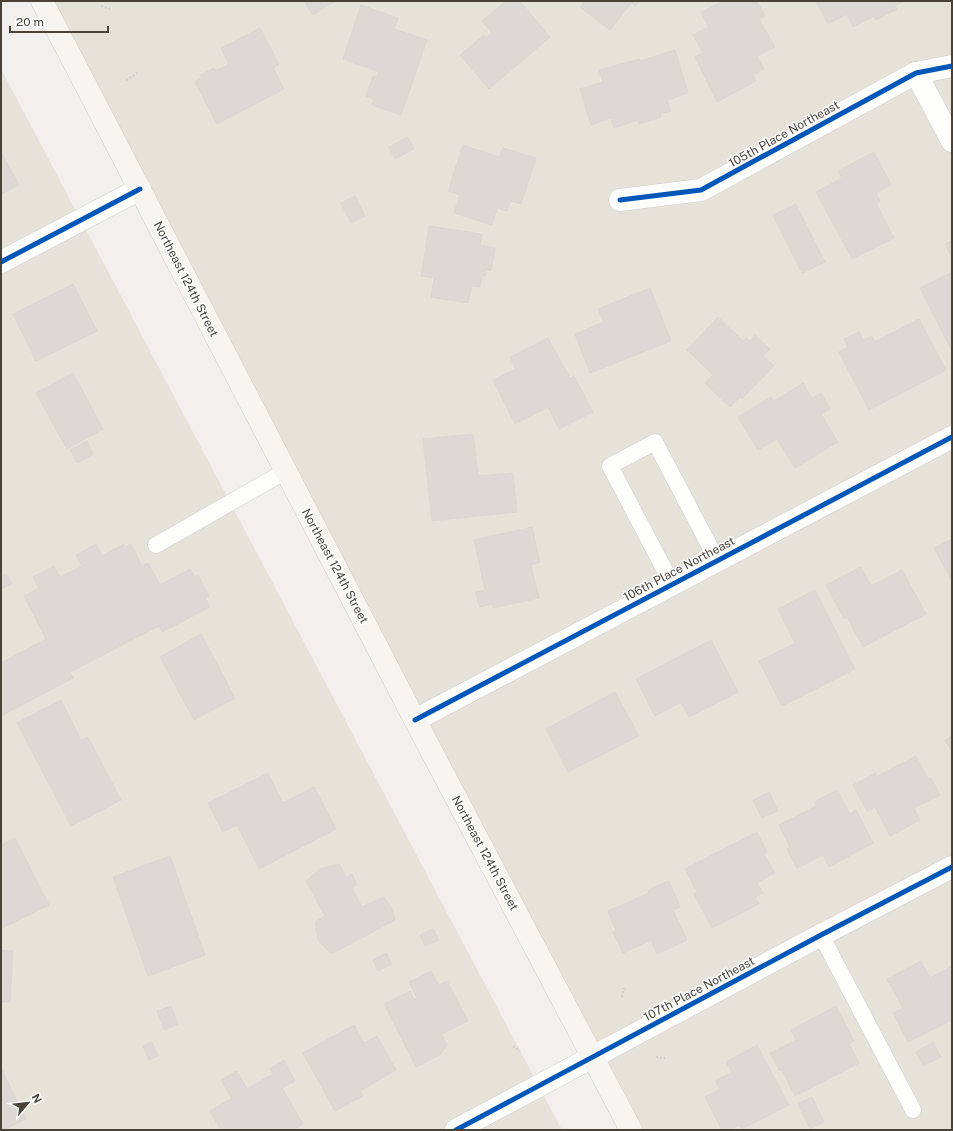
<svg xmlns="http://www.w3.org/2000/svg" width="953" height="1131" viewBox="0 0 953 1131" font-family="'Public Sans',sans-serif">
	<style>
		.residential { fill: #e5e2da }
		.building { fill: #dcd9d4; stroke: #dad7d2 }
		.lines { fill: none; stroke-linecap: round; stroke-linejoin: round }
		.lane-casing { stroke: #d0ceca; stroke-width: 17 }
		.street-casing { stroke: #d0ceca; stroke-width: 23 }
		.secondary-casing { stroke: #d0cdc3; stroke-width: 23 }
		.path { stroke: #d2d0cb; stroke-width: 2.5; stroke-dasharray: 2 2; stroke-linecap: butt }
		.lane { stroke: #fdfdfc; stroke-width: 16 }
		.street { stroke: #fdfdfc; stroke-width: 22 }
		.secondary { stroke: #f7f5ef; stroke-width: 22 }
		.cycleway-casing { stroke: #fff; stroke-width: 8 }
		.cycleway { stroke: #0057b8; stroke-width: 5 }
		.labels { text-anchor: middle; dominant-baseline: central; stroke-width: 3; stroke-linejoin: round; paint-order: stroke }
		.street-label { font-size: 12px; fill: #484238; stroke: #fff }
	</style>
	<rect width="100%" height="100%" fill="#f2f0ec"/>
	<g class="residential">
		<polygon points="40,1 952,1 952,1130 631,1130"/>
		<polygon points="1,69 562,1130 1,1130"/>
	</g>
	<g class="building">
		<polygon points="304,1 335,1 313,15"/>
		<polygon points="506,1 520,1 550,37 489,89 460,55 484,35 486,38 492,33 482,21"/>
		<polygon points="585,1 639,1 636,6 631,3 610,30 580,7"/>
		<polygon points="724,1 757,1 765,16 759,19 775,47 757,56 764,69 753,75 756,81 717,102 695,57 703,53 693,35 709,27 701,12"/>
		<polygon points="816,1 904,1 895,6 897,9 876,20 874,16 853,27 847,14 828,24"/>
		<polygon points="361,5 398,18 394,29 427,40 401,115 372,105 374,99 366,96 373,76 377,77 379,72 343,59"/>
		<polygon points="260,28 279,64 273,68 284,89 217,124 195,82 202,78 200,75 214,68 216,71 229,64 221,48"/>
		<polygon points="675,50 688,93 667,100 671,111 660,114 661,117 639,124 638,120 614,128 611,118 591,125 580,89 603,82 599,70 640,59 640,61"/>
		<polygon points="408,137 414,149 395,159 389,147"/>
		<polygon points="463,145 499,157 503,148 536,158 521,204 510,201 507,211 497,208 492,225 454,213 460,195 448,191"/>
		<polygon points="1,152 19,185 1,194"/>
		<polygon points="874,152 891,185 876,193 880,201 876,203 894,238 852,259 816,192 842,178 838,171"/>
		<polygon points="355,196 365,216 351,223 341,203"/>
		<polygon points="796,204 825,262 802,273 773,215"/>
		<polygon points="429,226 482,234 480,245 495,248 491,271 486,270 485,276 482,276 480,287 472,286 468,303 431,297 434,278 421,276"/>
		<polygon points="952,241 952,258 945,244"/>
		<polygon points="952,272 952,351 920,288"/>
		<polygon points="73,284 97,331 36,361 13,314"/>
		<polygon points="650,288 671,341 590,373 575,334 604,322 598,309"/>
		<polygon points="718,317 743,341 746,338 750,341 755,335 770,349 763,356 774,366 742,399 740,397 730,407 705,383 713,375 687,350"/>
		<polygon points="919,319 946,370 869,410 839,352 848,347 844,339 859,332 863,340 872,336 875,342"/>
		<polygon points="548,338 570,378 574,376 593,412 559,429 548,407 515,424 493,380 516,369 510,357"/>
		<polygon points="73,373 103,429 67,449 36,393"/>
		<polygon points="803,383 812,398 821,393 830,409 821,414 838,442 795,468 777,439 758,450 738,417 771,397 774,401"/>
		<polygon points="473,434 478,476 513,473 517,512 432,521 423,439"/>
		<polygon points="87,441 93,454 77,463 70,450"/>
		<polygon points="532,527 540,562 531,565 539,598 493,608 493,604 479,607 476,592 485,590 474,540"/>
		<polygon points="952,539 952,581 934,548"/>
		<polygon points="96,544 102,556 124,544 125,547 131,544 142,566 148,563 160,585 190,569 195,577 198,575 209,596 205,598 210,607 162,632 159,626 70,672 73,678 1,716 1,663 46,639 24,596 39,588 33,577 54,566 60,577 82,566 76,555"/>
		<polygon points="861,567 871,586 902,570 926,614 863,647 847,617 844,619 826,585"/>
		<polygon points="6,574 12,584 1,589 1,576"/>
		<polygon points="815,590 855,669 782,706 759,661 795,643 778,609"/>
		<polygon points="201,634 235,698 194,720 160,657"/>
		<polygon points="711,640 738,692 689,717 681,702 655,716 636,679"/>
		<polygon points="615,692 639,736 568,772 546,729"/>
		<polygon points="61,700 81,740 88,737 121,800 71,826 17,723"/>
		<polygon points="952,736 952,752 945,740"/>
		<polygon points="916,756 928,779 931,778 940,795 914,808 920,820 890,836 875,807 867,811 853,785 876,773 877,776"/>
		<polygon points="268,773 283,803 314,787 336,829 259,869 237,825 223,832 208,803"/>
		<polygon points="837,790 850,814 856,810 873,843 829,867 823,855 797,868 787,849 790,847 779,825 816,806 814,802"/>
		<polygon points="769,792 778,811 762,818 753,800"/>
		<polygon points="757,832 767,852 764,854 775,873 757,883 763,893 755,897 759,904 712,928 694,894 697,892 685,869"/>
		<polygon points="15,838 49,905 3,928 1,923 1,845"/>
		<polygon points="170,856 205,955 148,976 113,877"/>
		<polygon points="339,864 346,877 352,874 357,885 352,888 362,907 383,897 391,906 395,920 331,954 318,940 315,922 325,916 306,881 320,869"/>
		<polygon points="669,881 680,907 673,910 687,940 657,954 651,940 623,953 613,932 616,931 608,911 649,893 648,890"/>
		<polygon points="433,929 439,940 425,946 420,935"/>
		<polygon points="1,950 13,951 10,1002 1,1002"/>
		<polygon points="386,953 392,964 378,971 373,960"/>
		<polygon points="921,961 930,978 952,966 952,1020 908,1042 893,1013 903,1008 887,979"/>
		<polygon points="431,971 439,985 447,981 468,1021 441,1034 447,1045 441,1054 416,1067 384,1004 410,991 414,1000 417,998 409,982"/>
		<polygon points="171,1006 178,1024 164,1030 157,1011"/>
		<polygon points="836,1006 854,1041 849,1044 859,1063 795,1096 782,1070 780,1071 770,1053 796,1040 791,1030"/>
		<polygon points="354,1025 364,1043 377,1036 396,1070 360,1091 363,1096 335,1111 303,1053"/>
		<polygon points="152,1042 158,1056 149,1060 143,1046"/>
		<polygon points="933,1042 941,1057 923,1066 916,1052"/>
		<polygon points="757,1045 789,1105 742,1129 739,1125 730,1130 722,1130 705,1097 720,1089 715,1081 732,1072 726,1062"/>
		<polygon points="284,1060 295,1081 282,1088 303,1124 293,1130 221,1130 210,1111 232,1098 221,1080 237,1071 247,1089 273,1074 270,1069"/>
		<polygon points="1,1068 26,1119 4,1130 1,1130"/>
		<polygon points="812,1097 824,1122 810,1129 798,1104"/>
	</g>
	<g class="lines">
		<g class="lane-casing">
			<g id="lane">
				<polyline points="156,545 286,471"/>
				<polyline points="672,584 610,466 655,442 717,560"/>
				<polyline points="821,935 913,1110"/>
			</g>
		</g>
		<g class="street-casing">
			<g id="street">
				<polyline points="916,73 952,141"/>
				<polyline points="620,200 701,190 916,73 952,66"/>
				<polyline points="1,262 140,189"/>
				<polyline points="415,720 952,437"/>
				<polyline points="456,1130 821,935 952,867"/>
			</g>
		</g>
		<g class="secondary-casing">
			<polyline id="secondary" points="42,1 415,720 631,1130"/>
		</g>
		<g class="path">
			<polyline points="101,6 110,9"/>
			<polyline points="126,80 139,72"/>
			<polyline points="622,997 624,988"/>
			<polyline points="513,1046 520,1051"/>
			<polyline points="656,1057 665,1058"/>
		</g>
		<use href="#lane" class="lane"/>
		<use href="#street" class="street"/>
		<use href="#secondary" class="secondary"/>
		<g class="cycleway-casing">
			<g id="cycleway">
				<polyline points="620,200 701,190 916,73 952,66"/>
				<polyline points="1,262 140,189"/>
				<polyline points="415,720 952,437"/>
				<polyline points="456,1130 821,935 952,867"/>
			</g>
		</g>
		<use href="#cycleway" class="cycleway"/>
	</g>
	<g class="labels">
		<g class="street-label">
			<text transform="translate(784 134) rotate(-29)">105th Place Northeast</text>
			<text transform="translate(186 279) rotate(63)">Northeast 124th Street</text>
			<text transform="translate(335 566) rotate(62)">Northeast 124th Street</text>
			<text transform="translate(679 569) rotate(-28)">106th Place Northeast</text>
			<text transform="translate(485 853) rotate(62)">Northeast 124th Street</text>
			<text transform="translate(699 989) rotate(-28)">107th Place Northeast</text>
		</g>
	</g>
	<rect width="953" height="1131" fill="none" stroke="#484238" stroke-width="4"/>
	<g transform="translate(28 1103) rotate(62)" stroke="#ffffff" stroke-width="3" paint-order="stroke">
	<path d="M0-3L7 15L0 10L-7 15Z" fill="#484238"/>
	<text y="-6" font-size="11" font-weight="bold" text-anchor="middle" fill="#484238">N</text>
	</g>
	<path d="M10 26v6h98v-6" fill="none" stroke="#484238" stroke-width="2"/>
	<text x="16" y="26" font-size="12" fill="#484238" stroke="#ffffff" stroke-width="3" paint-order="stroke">20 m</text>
</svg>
